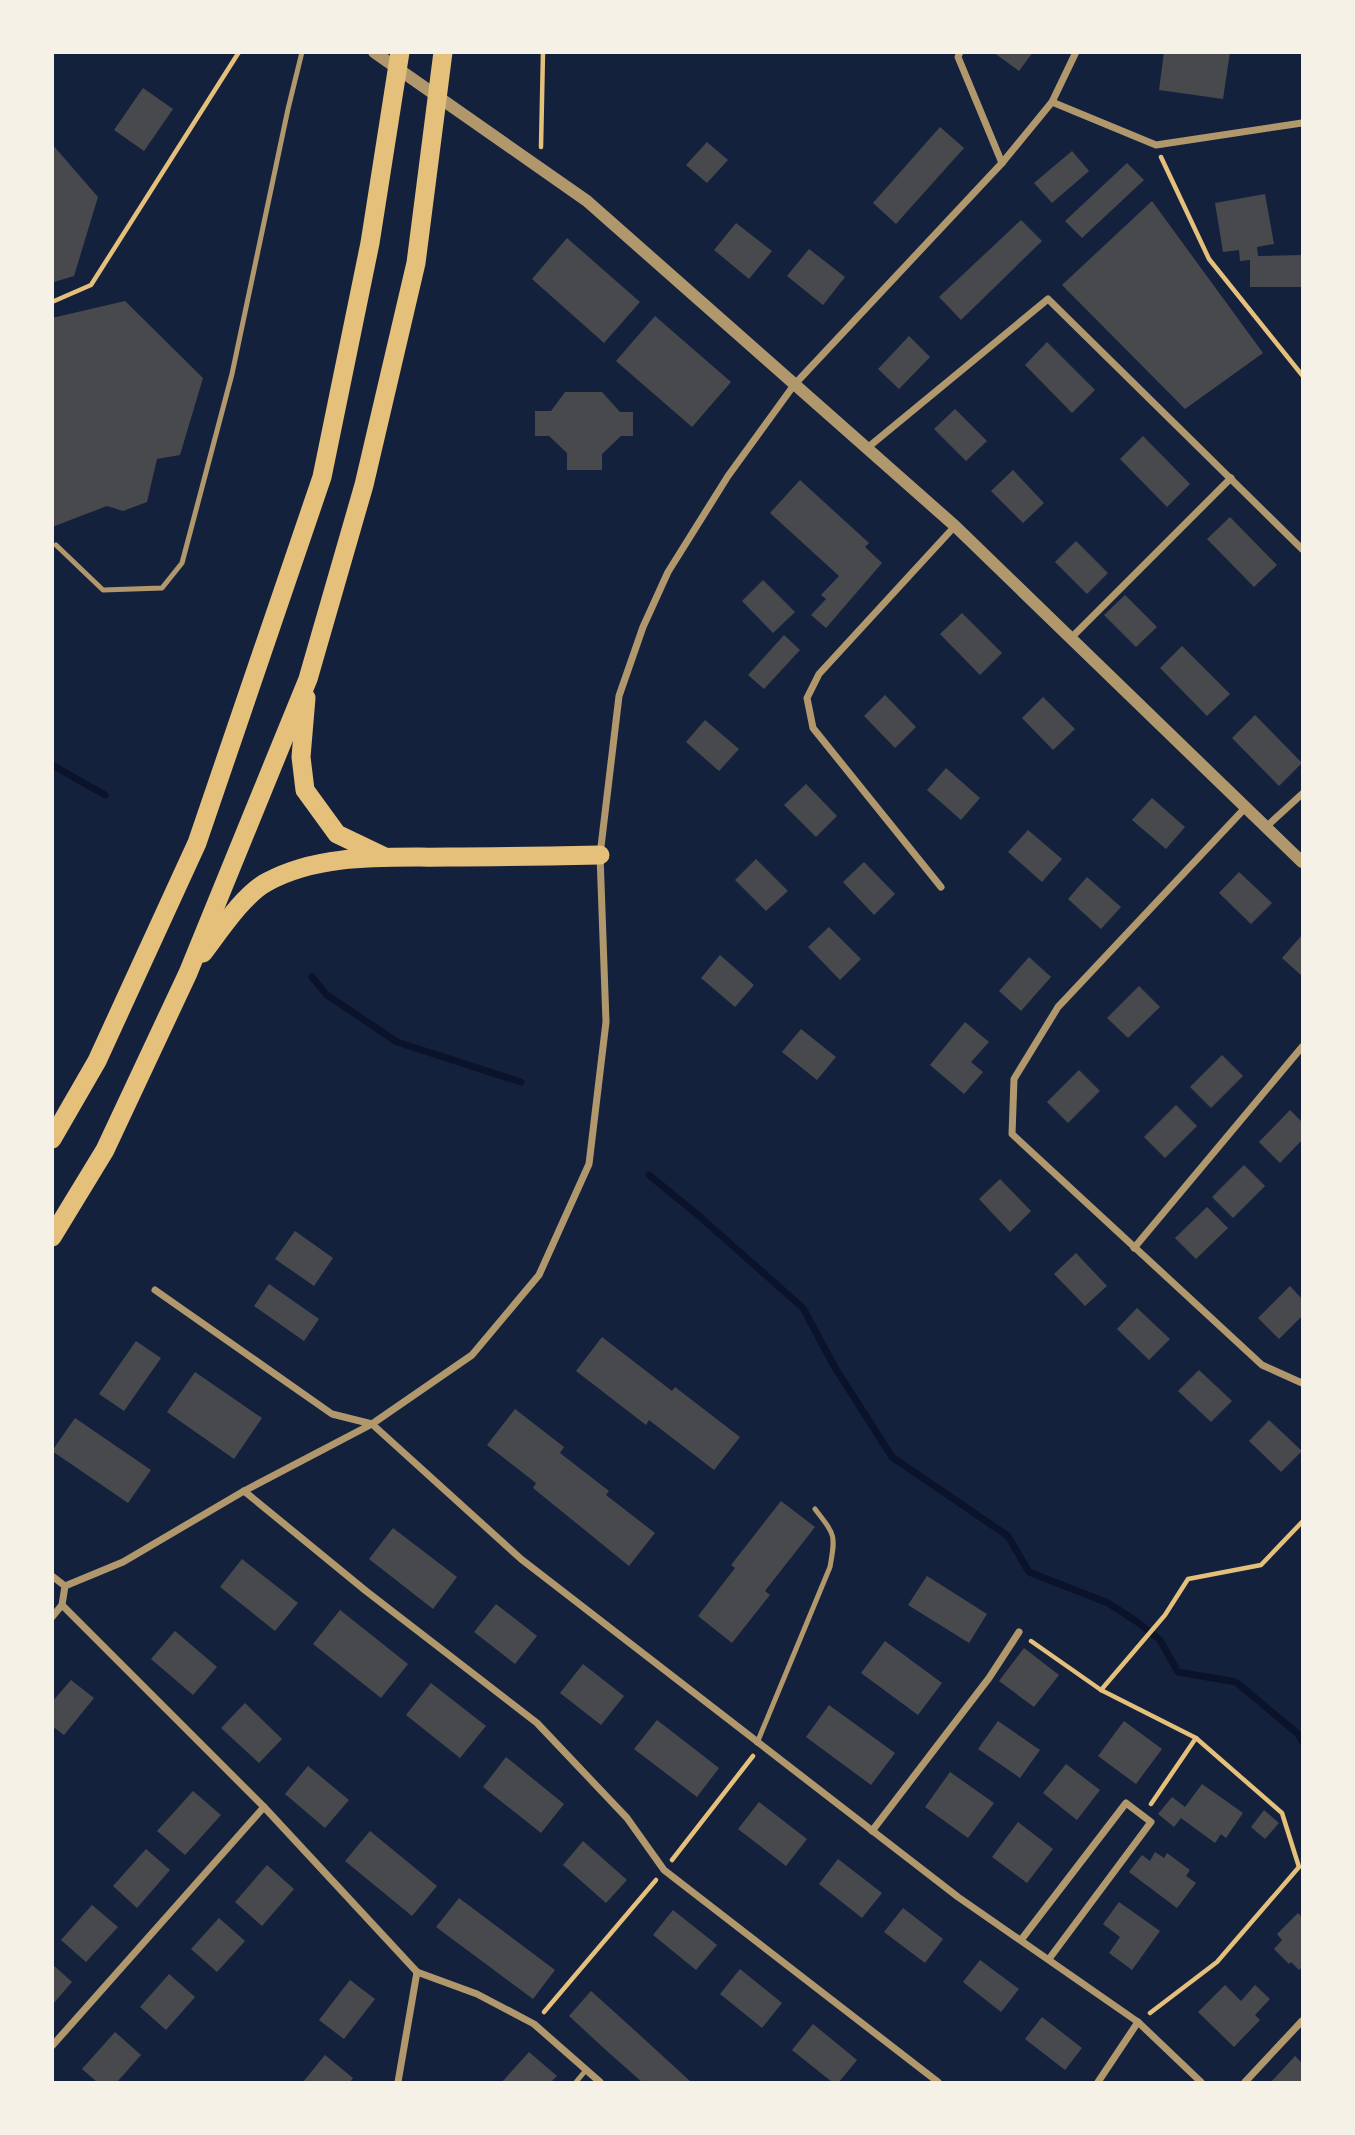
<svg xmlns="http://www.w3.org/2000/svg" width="1355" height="2135" viewBox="0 0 1355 2135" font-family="Mulish,sans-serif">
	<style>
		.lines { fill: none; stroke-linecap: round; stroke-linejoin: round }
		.stream { stroke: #0b132b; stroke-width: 7 }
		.building { fill: #48494c }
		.path { stroke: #e5c07b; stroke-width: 4.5 }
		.service { stroke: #b1986c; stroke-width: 5 }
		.minor { stroke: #b1986c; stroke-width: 7 }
		.tertiary { stroke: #b1986c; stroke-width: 12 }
		.trunk { stroke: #e5c07b; stroke-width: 19 }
	</style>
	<rect width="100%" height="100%" fill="#14213d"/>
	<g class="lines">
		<g class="stream">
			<polyline points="52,765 105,795"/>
			<polyline points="312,977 327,995 397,1042 521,1082"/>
			<polyline points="649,1175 698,1215 803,1308 834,1366 892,1457 1008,1536 1029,1572 1108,1603 1136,1621 1160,1640 1178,1672 1236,1682 1298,1734 1302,1741"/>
		</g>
	</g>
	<g class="building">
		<polygon points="993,52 1033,52 1019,71"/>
		<polygon points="1164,52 1230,52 1223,99 1159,90"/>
		<polygon points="143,88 173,109 144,151 114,130"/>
		<polygon points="940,127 964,148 896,224 873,203"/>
		<polygon points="707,142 728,160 707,183 686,165"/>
		<polygon points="52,144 98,197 74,276 54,282"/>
		<polygon points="1072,151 1089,171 1052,203 1034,183"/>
		<polygon points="1127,163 1144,180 1082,238 1065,221"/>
		<polygon points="1265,194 1274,244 1257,247 1258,256 1302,255 1302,287 1250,287 1250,260 1240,261 1239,250 1223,252 1215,203"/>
		<polygon points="1152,201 1263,353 1185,409 1062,285"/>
		<polygon points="1021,220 1042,241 961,320 939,297"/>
		<polygon points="736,223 772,251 749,279 714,250"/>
		<polygon points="567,238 640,302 604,343 532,279"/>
		<polygon points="809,249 845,277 823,305 787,276"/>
		<polygon points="125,301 203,378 180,455 157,459 147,502 123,511 107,506 52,527 52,318"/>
		<polygon points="655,316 731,382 692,427 616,361"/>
		<polygon points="909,336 930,357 899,389 878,369"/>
		<polygon points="1047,342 1095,390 1072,413 1025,365"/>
		<polygon points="565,392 602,392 620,412 633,412 633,436 621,436 602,454 602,470 567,470 567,453 549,436 535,436 535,411 551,411"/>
		<polygon points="955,409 987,441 966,461 934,429"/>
		<polygon points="1143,436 1190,484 1167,507 1120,459"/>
		<polygon points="1013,470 1044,503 1023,523 991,491"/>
		<polygon points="800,480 869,543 865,547 882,563 826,628 811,615 826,599 821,595 839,576 770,513"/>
		<polygon points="1230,517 1277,565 1254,587 1207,539"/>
		<polygon points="1076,541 1108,573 1087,594 1055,562"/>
		<polygon points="763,580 795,612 773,633 742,601"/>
		<polygon points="1125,595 1157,627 1136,647 1104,615"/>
		<polygon points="962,613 1002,653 980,675 940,634"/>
		<polygon points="784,635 800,650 764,689 748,675"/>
		<polygon points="1182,646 1230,694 1207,716 1160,668"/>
		<polygon points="885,695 916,727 895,748 864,716"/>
		<polygon points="1043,697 1075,729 1053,750 1022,718"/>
		<polygon points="1255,715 1302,763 1279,786 1232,738"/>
		<polygon points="705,720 739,749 719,771 686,742"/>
		<polygon points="946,768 980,798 961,820 927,790"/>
		<polygon points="806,784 837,816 816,837 784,805"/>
		<polygon points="1152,798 1185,827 1166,849 1132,820"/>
		<polygon points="1028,830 1062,859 1042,882 1008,852"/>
		<polygon points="756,859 788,891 766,911 735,880"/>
		<polygon points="864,862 895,894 874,915 843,882"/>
		<polygon points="1239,872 1272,903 1251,924 1219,893"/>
		<polygon points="1087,877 1121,907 1101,929 1068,899"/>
		<polygon points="829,927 861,959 840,980 808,947"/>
		<polygon points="1302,935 1302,976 1282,958"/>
		<polygon points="720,955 754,985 735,1007 701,978"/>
		<polygon points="1029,957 1051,977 1021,1011 999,991"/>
		<polygon points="1139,986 1160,1007 1128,1038 1107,1018"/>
		<polygon points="965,1022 989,1042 971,1062 983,1072 964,1094 930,1065"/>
		<polygon points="801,1029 836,1057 817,1080 782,1052"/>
		<polygon points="1222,1055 1243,1076 1211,1108 1190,1087"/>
		<polygon points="1079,1070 1100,1091 1068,1123 1047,1102"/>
		<polygon points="1176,1105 1197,1126 1165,1158 1144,1137"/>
		<polygon points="1290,1110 1302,1122 1302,1140 1280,1163 1259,1142"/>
		<polygon points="1244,1165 1265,1186 1233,1218 1212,1197"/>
		<polygon points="1000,1179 1031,1211 1010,1232 979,1199"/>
		<polygon points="1207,1207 1228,1228 1196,1259 1175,1238"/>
		<polygon points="295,1231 333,1258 314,1286 275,1259"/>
		<polygon points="1076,1253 1107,1286 1085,1306 1054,1274"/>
		<polygon points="269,1284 319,1319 304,1341 254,1306"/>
		<polygon points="1290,1286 1302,1299 1302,1316 1279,1339 1258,1318"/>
		<polygon points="1137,1308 1170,1339 1149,1360 1117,1329"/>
		<polygon points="602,1337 672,1391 675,1387 740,1437 714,1470 649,1420 646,1425 576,1371"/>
		<polygon points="136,1341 161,1358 124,1411 99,1394"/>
		<polygon points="1199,1370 1232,1401 1211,1422 1178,1391"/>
		<polygon points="195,1372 262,1418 234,1459 167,1412"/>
		<polygon points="515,1409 564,1447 560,1453 609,1491 606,1495 655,1533 629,1566 533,1488 536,1483 487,1445"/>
		<polygon points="75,1418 151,1470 128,1503 52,1451"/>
		<polygon points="1269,1420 1302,1451 1281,1472 1249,1441"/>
		<polygon points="781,1501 815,1527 765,1591 770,1595 732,1643 698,1616 735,1568 731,1565"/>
		<polygon points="393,1528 457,1577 433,1609 369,1559"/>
		<polygon points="242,1559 298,1603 275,1631 220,1587"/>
		<polygon points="927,1576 987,1614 969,1643 908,1605"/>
		<polygon points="496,1604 537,1636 515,1664 474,1632"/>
		<polygon points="340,1610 408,1664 381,1698 313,1644"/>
		<polygon points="175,1631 217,1667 193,1695 151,1659"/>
		<polygon points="885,1641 942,1683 918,1715 861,1673"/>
		<polygon points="1024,1648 1059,1675 1034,1707 999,1681"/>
		<polygon points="583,1664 624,1696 601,1725 560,1693"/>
		<polygon points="71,1680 94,1698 64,1735 52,1726 52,1702"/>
		<polygon points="431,1683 486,1726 460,1758 406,1715"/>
		<polygon points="245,1703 282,1739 259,1763 221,1728"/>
		<polygon points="829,1705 895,1753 871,1785 806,1737"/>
		<polygon points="657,1720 719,1768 697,1797 634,1749"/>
		<polygon points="998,1721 1040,1750 1020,1778 978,1749"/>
		<polygon points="1124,1721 1162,1749 1136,1784 1098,1756"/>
		<polygon points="506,1757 564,1804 541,1833 483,1787"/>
		<polygon points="1066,1764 1100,1790 1077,1820 1043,1793"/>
		<polygon points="308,1766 349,1800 325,1828 285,1794"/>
		<polygon points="950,1772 994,1803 968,1838 925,1807"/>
		<polygon points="1202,1784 1243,1813 1226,1838 1221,1834 1215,1843 1181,1818 1174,1827 1158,1814 1172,1797 1185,1807"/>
		<polygon points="193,1791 221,1815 185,1855 157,1831"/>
		<polygon points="759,1802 807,1839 786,1866 738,1829"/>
		<polygon points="1264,1810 1279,1823 1265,1839 1251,1827"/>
		<polygon points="1018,1822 1053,1849 1027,1883 992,1857"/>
		<polygon points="370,1831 437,1886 412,1916 345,1861"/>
		<polygon points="583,1841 627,1880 606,1903 563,1865"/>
		<polygon points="146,1849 170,1870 137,1908 113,1886"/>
		<polygon points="1155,1852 1164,1858 1167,1853 1190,1870 1186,1876 1196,1883 1177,1908 1129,1872 1142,1855 1150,1861"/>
		<polygon points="838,1859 882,1893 862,1918 819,1884"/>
		<polygon points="267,1865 294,1889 262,1926 235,1902"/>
		<polygon points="459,1898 555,1970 533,1999 436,1927"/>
		<polygon points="1119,1902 1160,1931 1132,1970 1109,1953 1120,1937 1103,1924"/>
		<polygon points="92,1905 118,1927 86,1962 61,1940"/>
		<polygon points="903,1908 943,1939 925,1963 884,1932"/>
		<polygon points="673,1910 717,1945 696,1970 653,1935"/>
		<polygon points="1298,1913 1302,1917 1302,1967 1299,1970 1291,1962 1289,1964 1274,1949 1282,1940 1277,1934"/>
		<polygon points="219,1918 245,1941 217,1972 191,1949"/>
		<polygon points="980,1960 1019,1989 1001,2012 963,1982"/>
		<polygon points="52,1964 72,1982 52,2005"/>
		<polygon points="740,1969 782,2003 762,2028 720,1994"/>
		<polygon points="169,1974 195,1997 166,2030 140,2007"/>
		<polygon points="350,1980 375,1999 344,2039 319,2020"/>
		<polygon points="1225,1985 1241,2001 1255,1985 1270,1999 1255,2015 1260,2020 1234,2047 1198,2012"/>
		<polygon points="591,1991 631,2027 691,2082 642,2082 608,2052 569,2016"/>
		<polygon points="1042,2017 1082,2048 1065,2070 1025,2039"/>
		<polygon points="813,2024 857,2060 839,2082 832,2082 792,2050"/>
		<polygon points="115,2032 141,2055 117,2082 97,2082 82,2069"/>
		<polygon points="529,2052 557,2076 551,2082 502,2082"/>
		<polygon points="325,2055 353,2078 350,2082 303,2082"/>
		<polygon points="1295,2056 1302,2063 1302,2082 1271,2082"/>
	</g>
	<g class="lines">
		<g class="path">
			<polyline points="541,147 543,52"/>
			<polyline points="1161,157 1209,259 1302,375"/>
			<polyline points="52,302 91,285 239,52"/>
			<polyline points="1031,1641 1101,1690 1196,1738 1282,1813 1299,1867 1217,1962 1150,2013"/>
			<polyline points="1101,1690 1165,1615 1188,1579 1261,1565 1302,1522"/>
			<polyline points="1151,1804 1196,1738"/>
			<polyline points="672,1860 753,1756"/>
			<polyline points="544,2012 656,1880"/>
		</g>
		<g class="service">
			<polyline points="56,545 103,590 162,588 182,563 232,374 288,109 302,52"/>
			<path d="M757 1743 830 1567C836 1534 835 1535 815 1509"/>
			<polyline points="576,2082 586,2070"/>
		</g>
		<g class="minor">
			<polyline points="960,52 958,57 1002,163"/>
			<polyline points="1052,102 1156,145 1302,123"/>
			<polyline points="866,449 1048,299 1302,549"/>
			<polyline points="1071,638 1231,478"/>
			<polyline points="1246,807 1058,1007 1014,1079 1012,1134 1262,1365 1302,1383"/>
			<polyline points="1266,827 1302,794"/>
			<polyline points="941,887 813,728 807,698 819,674 955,526"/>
			<polyline points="1134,1248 1302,1047"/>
			<polyline points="155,1290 332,1414 372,1424 521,1559 958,1897 1138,2022 1201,2082"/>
			<polyline points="244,1491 366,1591 537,1723 627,1818 664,1870 938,2082"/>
			<polyline points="52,1576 65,1586"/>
			<polyline points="65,1586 123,1562 244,1491 372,1424 472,1355 539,1275 589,1164 606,1022 600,855 619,696 643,627 668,572 728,476 794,385 1002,163 1052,102 1076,52"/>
			<polyline points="62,1605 264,1807 417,1972 477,1994 534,2024 600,2082"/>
			<polyline points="52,1617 62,1605 65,1586"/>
			<polyline points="872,1831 989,1678 1019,1632"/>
			<polyline points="1021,1940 1126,1803 1151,1822 1049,1959"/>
			<polyline points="52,2046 264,1807"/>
			<polyline points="398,2082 417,1972"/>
			<polyline points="1098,2082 1138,2022"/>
			<polyline points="1245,2082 1302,2021"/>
		</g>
		<polyline class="tertiary" points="374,52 587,201 955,526 1302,862"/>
		<g class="trunk">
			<polyline points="306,698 301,757 305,790 337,834 383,856"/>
			<path d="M203 953C219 932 244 894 267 882 322 852 390 858 450 857 500 857 550 856 600 855"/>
			<polyline points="52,1139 97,1061 197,843 322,477 370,243 400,52"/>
			<polyline points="52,1237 105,1150 188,973 308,679 364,485 416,263 443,52"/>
		</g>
	</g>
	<rect width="1355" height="2135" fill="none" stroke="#f6f1e7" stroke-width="108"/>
</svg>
